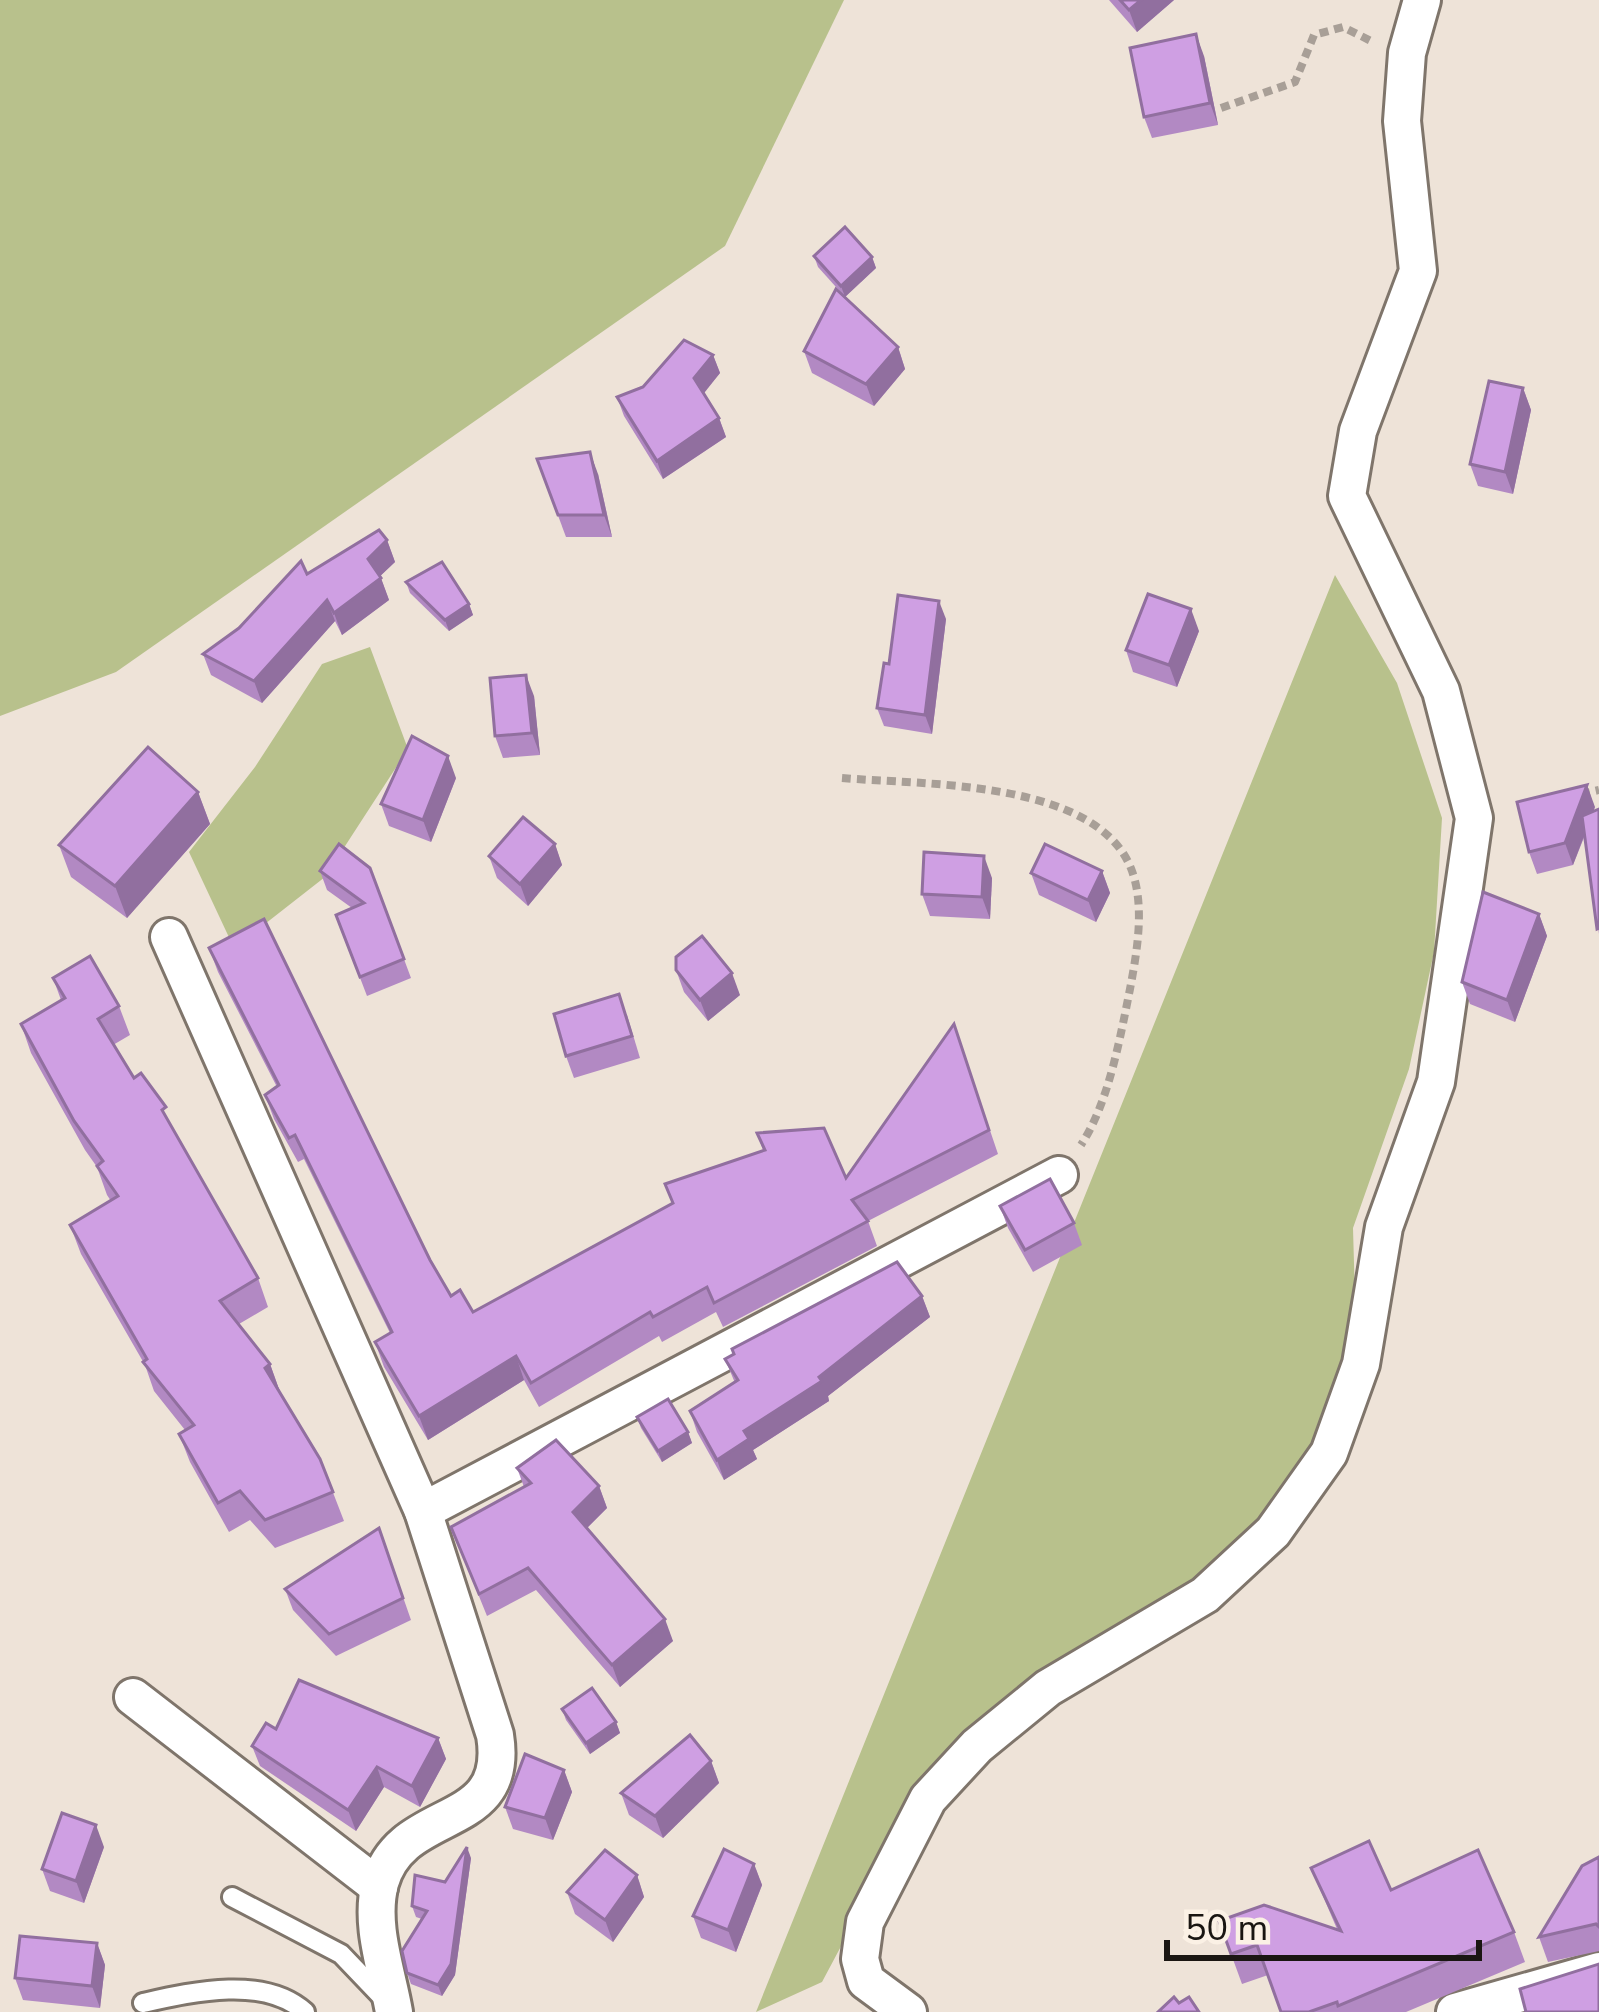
<svg xmlns="http://www.w3.org/2000/svg" width="1599" height="2012" viewBox="0 0 1599 2012" font-family="'Nunito Sans',sans-serif">
	<style>
		.green { fill: #b8c18c }
		.lines { fill: none; stroke-linecap: round; stroke-linejoin: round }
		.service-casing { stroke: #7f756b; stroke-width: 24 }
		.minor-casing { stroke: #7f756b; stroke-width: 42 }
		.path { stroke: #a89f97; stroke-width: 8; stroke-dasharray: 9 6; stroke-linecap: butt }
		.service { stroke: #fff; stroke-width: 18 }
		.minor { stroke: #fff; stroke-width: 36 }
		.wall { fill: #b289c3 }
		.shaded-wall { fill: #916f9f }
		.building { fill: #cf9fe3; stroke: #916f9f; stroke-width: 3 }
	</style>
	<rect width="100%" height="100%" fill="#eee3d8"/>
	<g class="green">
		<polygon points="0,0 844,0 725,246 116,672 0,716"/>
		<polygon points="1335,575 1397,683 1442,818 1434,952 1409,1069 1353,1228 1356,1334 1321,1434 1247,1541 929,1781 822,1982 756,2012"/>
		<polygon points="370,647 408,749 325,877 234,948 189,852 255,767 322,664"/>
	</g>
	<g class="lines">
		<g class="service-casing">
			<g id="service">
				<polyline points="232,1897 341,1954 383,1998"/>
				<path d="M143 2003C192 1992 264 1975 305 2012"/>
			</g>
		</g>
		<g class="minor-casing">
			<g id="minor">
				<path d="M169 937 423 1511 495 1735C511 1834 402 1803 380 1883 369 1925 387 1971 394 2012"/>
				<polyline points="423,1511 1059,1175"/>
				<polyline points="133,1697 379,1887"/>
				<polyline points="908,2012 866,1981 860,1959 865,1922 928,1799 977,1746 1048,1688 1205,1595 1273,1532 1329,1453 1361,1364 1384,1227 1436,1082 1474,818 1441,691 1347,496 1358,431 1418,271 1402,121 1407,53 1422,0"/>
				<polyline points="1455,2012 1599,1971"/>
			</g>
		</g>
		<g class="path">
			<polyline points="1221,108 1295,82 1314,35 1343,27 1373,42"/>
			<path d="M842 778C922 785 1099 779 1132 871 1145 907 1137 952 1130 989 1120 1038 1109 1102 1081 1145"/>
			<polyline points="1581,794 1599,790"/>
		</g>
		<use href="#service" class="service"/>
		<use href="#minor" class="minor"/>
	</g>
	<g class="wall">
		<polygon points="1109,0 1174,0 1137,32"/>
		<polygon points="1204,56 1218,125 1152,138 1144,117"/>
		<polygon points="814,256 872,257 876,268 845,297 818,267"/>
		<polygon points="898,347 905,369 874,406 812,373 804,351"/>
		<polygon points="713,355 720,373 703,393 719,418 726,437 663,479 624,416 617,397"/>
		<polygon points="1523,388 1531,410 1513,494 1478,486 1470,464"/>
		<polygon points="537,459 598,474 612,537 566,537"/>
		<polygon points="387,540 395,562 380,576 389,600 342,635 335,621 262,703 211,675 203,654 239,628 307,574"/>
		<polygon points="406,582 469,604 473,615 449,631 410,593"/>
		<polygon points="946,619 932,734 884,726 877,708 889,664"/>
		<polygon points="1199,631 1177,687 1133,672 1126,650"/>
		<polygon points="534,696 540,755 503,758 495,736"/>
		<polygon points="456,778 431,842 389,826 381,804"/>
		<polygon points="198,792 210,824 127,918 71,877 59,845"/>
		<polygon points="1595,807 1593,811 1599,809 1599,934 1585,835 1573,865 1537,874 1529,852"/>
		<polygon points="555,844 562,865 528,906 497,878 489,856"/>
		<polygon points="370,868 411,978 367,996 336,915 352,908 327,890 320,871"/>
		<polygon points="1102,871 1110,893 1096,922 1039,895 1031,873"/>
		<polygon points="992,878 990,919 930,916 922,894"/>
		<polygon points="1539,914 1547,936 1515,1022 1470,1004 1462,982"/>
		<polygon points="209,948 430,1260 451,1296 473,1312 672,1204 763,1150 757,1133 846,1178 954,1024 998,1154 868,1221 877,1246 723,1327 716,1312 662,1342 659,1336 539,1407 524,1380 428,1440 384,1367 375,1342 390,1333 304,1159 298,1162 274,1119 265,1095 277,1087 218,972"/>
		<polygon points="676,970 740,995 708,1021 684,992"/>
		<polygon points="53,978 119,1006 130,1035 113,1045 134,1078 176,1134 258,1278 268,1307 239,1324 270,1364 280,1392 320,1459 344,1521 275,1548 250,1520 229,1532 190,1462 179,1434 185,1430 154,1391 145,1365 81,1254 70,1225 111,1201 107,1195 97,1167 85,1150 31,1053 21,1024 61,1000"/>
		<polygon points="627,1015 640,1058 574,1078 566,1056"/>
		<polygon points="1000,1206 1074,1223 1082,1245 1033,1272 1008,1228"/>
		<polygon points="922,1296 930,1317 828,1396 829,1401 753,1450 757,1459 724,1480 697,1432 690,1411 735,1383 725,1359"/>
		<polygon points="637,1417 688,1432 692,1443 662,1462 641,1428"/>
		<polygon points="517,1468 599,1486 607,1508 587,1528 673,1641 620,1687 536,1590 487,1616 451,1527 524,1487"/>
		<polygon points="379,1528 411,1620 336,1656 293,1610 285,1589"/>
		<polygon points="562,1709 616,1722 620,1733 590,1754 566,1720"/>
		<polygon points="276,1729 438,1738 446,1759 420,1807 384,1787 356,1831 260,1766 252,1746"/>
		<polygon points="711,1761 719,1783 663,1838 629,1815 621,1793"/>
		<polygon points="564,1770 572,1792 553,1840 513,1829 505,1807"/>
		<polygon points="104,1847 84,1903 50,1891 42,1869"/>
		<polygon points="1599,1857 1599,1951 1548,1962 1539,1937"/>
		<polygon points="471,1858 455,1975 442,1996 411,1984 407,1973 422,1919 416,1917 412,1906 445,1882"/>
		<polygon points="754,1864 762,1885 736,1952 701,1938 693,1916"/>
		<polygon points="1311,1868 1391,1890 1514,1932 1525,1962 1406,2012 1281,2012 1268,1975 1242,1984 1219,1921 1337,1929"/>
		<polygon points="637,1875 644,1897 613,1942 575,1914 567,1892"/>
		<polygon points="97,1943 105,1965 100,2008 23,2000 15,1978"/>
	</g>
	<g class="shaded-wall">
		<polygon points="1141,0 1174,0 1137,32 1129,10"/>
		<polygon points="1196,34 1204,56 1218,125 1210,103"/>
		<polygon points="872,257 876,268 845,297 841,286"/>
		<polygon points="898,347 905,369 874,406 866,384"/>
		<polygon points="713,355 720,373 701,397 694,378"/>
		<polygon points="1523,388 1531,410 1513,494 1505,472"/>
		<polygon points="719,418 726,437 663,479 657,461"/>
		<polygon points="590,452 598,474 612,537 604,515"/>
		<polygon points="387,540 395,562 375,581 368,559"/>
		<polygon points="381,578 389,600 342,635 334,613"/>
		<polygon points="327,600 335,621 262,703 254,681"/>
		<polygon points="939,601 946,619 932,734 925,715"/>
		<polygon points="469,604 473,615 449,631 445,620"/>
		<polygon points="1191,609 1199,631 1177,687 1169,665"/>
		<polygon points="526,675 534,696 540,755 532,733"/>
		<polygon points="448,756 456,778 431,842 423,820"/>
		<polygon points="1587,785 1595,807 1573,865 1565,843"/>
		<polygon points="198,792 210,824 127,918 115,886"/>
		<polygon points="555,844 562,865 528,906 520,884"/>
		<polygon points="984,856 992,878 990,919 982,897"/>
		<polygon points="1102,871 1110,893 1096,922 1088,900"/>
		<polygon points="1539,914 1547,936 1515,1022 1507,1000"/>
		<polygon points="732,973 740,995 708,1021 700,1000"/>
		<polygon points="922,1296 930,1317 828,1396 829,1401 753,1450 757,1459 724,1480 717,1460 744,1431 819,1377"/>
		<polygon points="516,1356 524,1380 428,1440 419,1416"/>
		<polygon points="270,1364 280,1392 265,1368"/>
		<polygon points="688,1432 692,1443 662,1462 658,1451"/>
		<polygon points="599,1486 607,1508 581,1534 573,1512"/>
		<polygon points="665,1619 673,1641 620,1687 612,1665"/>
		<polygon points="616,1722 620,1733 590,1754 586,1743"/>
		<polygon points="438,1738 446,1759 420,1807 412,1786"/>
		<polygon points="711,1761 719,1783 663,1838 655,1816"/>
		<polygon points="377,1767 384,1787 356,1831 348,1810"/>
		<polygon points="564,1770 572,1792 553,1840 545,1818"/>
		<polygon points="96,1825 104,1847 84,1903 76,1881"/>
		<polygon points="467,1847 471,1858 455,1975 442,1996 438,1985"/>
		<polygon points="754,1864 762,1885 736,1952 728,1930"/>
		<polygon points="637,1875 644,1897 613,1942 605,1920"/>
		<polygon points="97,1943 105,1965 100,2008 92,1986"/>
	</g>
	<g class="building">
		<polygon points="1120,0 1141,0 1129,10"/>
		<polygon points="1196,34 1210,103 1144,117 1130,48"/>
		<polygon points="845,227 872,257 841,286 814,256"/>
		<polygon points="836,289 898,347 866,384 804,351"/>
		<polygon points="684,340 713,355 694,378 719,418 657,461 617,397 643,387"/>
		<polygon points="1489,381 1523,388 1505,472 1470,464"/>
		<polygon points="590,452 604,515 558,515 537,459"/>
		<polygon points="379,530 387,540 368,559 381,578 334,613 327,600 254,681 203,654 239,628 301,561 307,574"/>
		<polygon points="442,562 469,604 445,620 406,582"/>
		<polygon points="1148,594 1191,609 1169,665 1126,650"/>
		<polygon points="898,595 939,601 925,715 877,708 884,663 889,664"/>
		<polygon points="526,675 532,733 495,736 490,678"/>
		<polygon points="412,736 448,756 423,820 381,804"/>
		<polygon points="148,747 198,792 115,886 59,845"/>
		<polygon points="1587,785 1565,843 1529,852 1517,802"/>
		<polygon points="1599,809 1599,928 1597,929 1582,816"/>
		<polygon points="523,817 555,844 520,884 489,856"/>
		<polygon points="339,844 370,868 404,959 360,977 336,915 364,903 320,871"/>
		<polygon points="1045,844 1102,871 1088,900 1031,873"/>
		<polygon points="924,852 984,856 982,897 922,894"/>
		<polygon points="1483,892 1539,914 1507,1000 1462,982"/>
		<polygon points="264,919 430,1260 451,1296 460,1290 473,1312 673,1203 665,1184 765,1150 757,1133 824,1128 846,1178 954,1024 989,1130 852,1200 868,1221 714,1303 707,1287 653,1317 650,1312 531,1383 516,1356 419,1416 375,1342 392,1332 295,1135 289,1138 265,1095 279,1085 209,948"/>
		<polygon points="702,936 732,973 700,1000 676,970 676,957"/>
		<polygon points="90,956 119,1006 98,1019 134,1078 141,1073 166,1107 162,1110 258,1278 220,1301 270,1364 265,1368 320,1459 333,1492 265,1520 240,1491 218,1503 179,1434 194,1425 143,1362 147,1359 70,1225 118,1196 97,1166 103,1161 74,1121 21,1024 65,998 53,978"/>
		<polygon points="619,994 632,1036 566,1056 554,1014"/>
		<polygon points="1050,1179 1074,1223 1025,1250 1000,1206"/>
		<polygon points="897,1262 922,1296 819,1377 822,1381 744,1431 749,1439 717,1460 690,1411 738,1380 725,1359 734,1354 732,1349"/>
		<polygon points="668,1399 688,1432 658,1451 637,1417"/>
		<polygon points="556,1440 599,1486 573,1512 665,1619 612,1665 528,1568 479,1594 451,1527 531,1483 517,1468"/>
		<polygon points="379,1528 403,1598 329,1634 285,1589"/>
		<polygon points="299,1680 438,1738 412,1786 377,1767 348,1810 252,1746 266,1723 276,1729"/>
		<polygon points="592,1688 616,1722 586,1743 562,1709"/>
		<polygon points="690,1735 711,1761 655,1816 621,1793"/>
		<polygon points="525,1754 564,1770 545,1818 505,1807"/>
		<polygon points="62,1813 96,1825 76,1881 42,1869"/>
		<polygon points="1369,1841 1391,1890 1478,1850 1514,1932 1338,2006 1337,2002 1309,2012 1281,2012 1257,1945 1231,1954 1219,1921 1264,1905 1341,1931 1311,1868"/>
		<polygon points="467,1847 451,1964 438,1985 407,1973 402,1951 427,1911 412,1906 415,1875 445,1882"/>
		<polygon points="724,1849 754,1864 728,1930 693,1916"/>
		<polygon points="605,1850 637,1875 605,1920 567,1892"/>
		<polygon points="1599,1857 1599,1927 1596,1924 1539,1937 1582,1866"/>
		<polygon points="20,1936 97,1943 92,1986 15,1978"/>
		<polygon points="1599,1964 1599,2012 1526,2012 1520,1989"/>
		<polygon points="1174,1997 1179,2003 1189,1997 1199,2012 1158,2012"/>
	</g>
	<path d="M1167 1940v18h312v-18" fill="none" stroke="#1a1612" stroke-width="6"/>
	<text x="1185" y="1940" font-size="36" fill="#1a1612" stroke="#fbf1e5" stroke-width="9" paint-order="stroke">50 m</text>
</svg>
